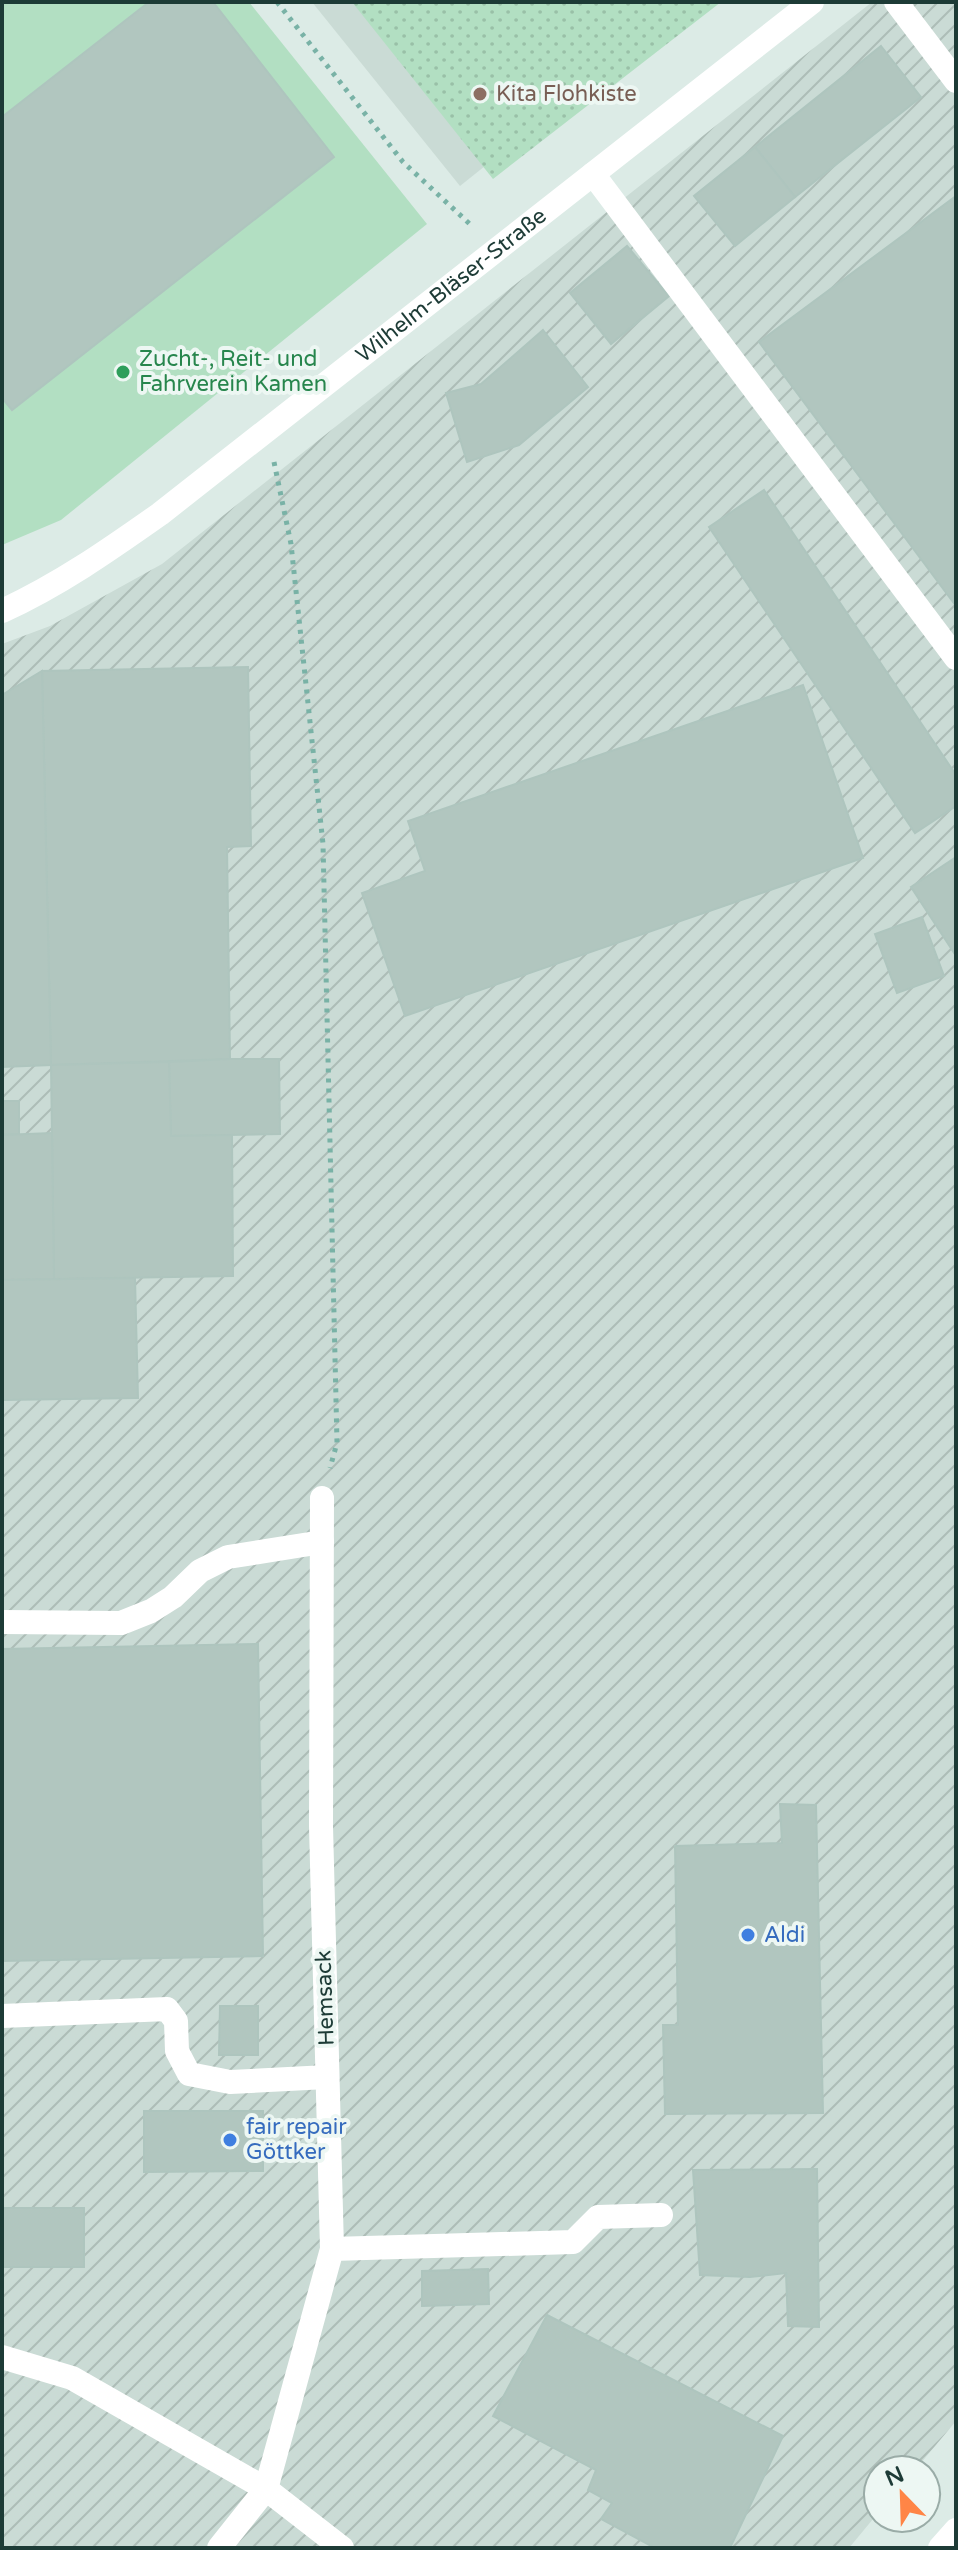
<svg xmlns="http://www.w3.org/2000/svg" width="958" height="2550" viewBox="0 0 958 2550" font-family="'Varela Round',sans-serif">
	<style>
		.built { fill: #cadbd5 }
		.industrial { fill: url(#industrial-furrows) }
		.grass { fill: url(#grass-dots) }
		.pitch { fill: #b2dfc2 }
		.building { fill: #b1c6bf; stroke: #aec5be; stroke-width: 2 }
		.lines { fill: none; stroke-linecap: round; stroke-linejoin: round }
		.path { stroke: #79b2a6; stroke-width: 5; stroke-dasharray: 4 6; stroke-linecap: butt }
		.minor { stroke: #fff; stroke-width: 24 }
		.education-dot { fill: #8d6e63; stroke: #edf7f3; stroke-width: 3 }
		.leisure-dot { fill: #2e9e5b; stroke: #edf7f3; stroke-width: 3 }
		.shop-dot { fill: #3f7fe0; stroke: #edf7f3; stroke-width: 3 }
		.labels { text-anchor: middle; dominant-baseline: central; stroke-width: 8; stroke-linejoin: round; paint-order: stroke }
		.education-label { font-size: 22px; fill: #785e54; stroke: #edf7f3; text-anchor: start }
		.street-label { font-size: 22px; fill: #1d3b36; stroke: #edf7f3 }
		.leisure-label { font-size: 22px; fill: #27864d; stroke: #edf7f3; text-anchor: start }
		.shop-label { font-size: 22px; fill: #366cbe; stroke: #edf7f3; text-anchor: start }
	</style>
	<defs>
		<pattern id="industrial-furrows" width="10" height="10" patternUnits="userSpaceOnUse" patternTransform="scale(2)"><rect width="10" height="10" fill="#cadbd5"/><path d="M-1 1l2-2M0 10L10 0M9 11l2-2" fill="none" stroke="#adbdb7"/></pattern>
		<pattern id="grass-dots" width="8" height="8" patternUnits="userSpaceOnUse" patternTransform="scale(2)"><rect width="8" height="8" fill="#b2dfc2"/><path d="M2 2h.1M6 6h.1" fill="none" stroke="#99c0a7" stroke-width="1.8" stroke-linecap="round"/></pattern>
	</defs>
	<rect width="100%" height="100%" fill="#dcebe6"/>
	<polygon class="built" points="312,2 690,2 460,186"/>
	<polygon class="industrial" points="872,2 956,2 956,2421 915,2470 878,2470 878,2513 849,2548 2,2548 2,644 50,626 162,564"/>
	<polygon class="grass" points="352,2 721,2 493,179"/>
	<polygon class="pitch" points="2,2 249,2 427,224 61,520 2,545"/>
	<g class="building">
		<polygon points="149,2 213,2 334,157 12,410 2,398 2,117"/>
		<polygon points="881,46 921,97 795,197 755,147"/>
		<polygon points="755,147 795,197 735,246 694,196"/>
		<polygon points="956,196 956,606 759,342"/>
		<polygon points="627,246 669,296 611,344 570,293"/>
		<polygon points="543,330 588,387 519,445 467,462 446,393 481,384"/>
		<polygon points="764,490 956,775 956,806 915,833 709,527"/>
		<polygon points="248,667 251,846 227,847 230,1059 51,1065 42,671"/>
		<polygon points="42,671 51,1065 2,1067 2,695"/>
		<polygon points="803,685 863,858 405,1016 362,893 425,871 408,821"/>
		<polygon points="956,857 956,956 911,887"/>
		<polygon points="922,917 944,976 897,993 875,934"/>
		<polygon points="230,1059 279,1059 280,1134 171,1136 169,1062"/>
		<polygon points="169,1062 171,1136 232,1135 233,1276 54,1279 51,1065"/>
		<polygon points="2,1101 19,1101 19,1134 2,1135"/>
		<polygon points="52,1133 54,1279 2,1280 2,1135"/>
		<polygon points="135,1278 138,1398 2,1400 2,1280"/>
		<polygon points="258,1644 263,1956 2,1961 2,1649"/>
		<polygon points="780,1804 816,1805 823,2113 665,2114 663,2025 678,2025 675,1846 782,1843"/>
		<polygon points="220,2006 258,2006 258,2055 219,2055"/>
		<polygon points="144,2111 263,2111 263,2171 144,2172"/>
		<polygon points="817,2169 819,2327 788,2326 786,2273 750,2277 700,2275 693,2170"/>
		<rect x="2" y="2208" width="82" height="59"/>
		<polygon points="488,2269 489,2304 422,2306 422,2271"/>
		<polygon points="547,2315 783,2436 730,2548 655,2548 601,2519 612,2503 588,2490 596,2470 493,2416"/>
	</g>
	<g class="lines">
		<g class="path">
			<polyline points="277,2 403,162 473,227"/>
			<polyline points="274,462 291,544 323,844 337,1443 330,1468"/>
		</g>
		<g class="minor">
			<polyline points="896,2 956,81"/>
			<polyline points="593,174 956,658"/>
			<path id="s1" d="M2 611C59 585 109 550 160 514L812 2"/>
			<polyline points="2,1622 121,1623 151,1611 173,1597 200,1571 228,1557 322,1542"/>
			<polyline points="2,2016 167,2009 176,2021 177,2051 189,2074 230,2082 327,2077"/>
			<polyline points="332,2249 573,2242 598,2217 661,2215"/>
			<polyline points="2,2357 72,2378 266,2489 342,2548"/>
			<polyline points="219,2548 266,2489 332,2249 321,1826 322,1498"/>
			<polyline points="940,2548 956,2530"/>
		</g>
	</g>
	<circle class="education-dot" cx="480" cy="94" r="8"/>
	<circle class="leisure-dot" cx="123" cy="372" r="8"/>
	<g class="shop-dot">
		<circle cx="748" cy="1935" r="8"/>
		<circle cx="230" cy="2140" r="8"/>
	</g>
	<g class="labels">
		<g class="education-label">
			<text x="496" y="94">Kita Flohkiste</text>
		</g>
		<g class="street-label">
			<text stroke="none"><textPath href="#s1" startOffset="556">Wilhelm-Bläser-Straße</textPath></text>
			<text transform="translate(325 1998) rotate(-92)">Hemsack</text>
		</g>
		<g class="leisure-label">
			<text x="139" y="359">Zucht-, Reit- und<tspan x="139" dy="25">Fahrverein Kamen</tspan></text>
		</g>
		<g class="shop-label">
			<text x="764" y="1935">Aldi</text>
			<text x="246" y="2127">fair repair<tspan x="246" dy="25">Göttker</tspan></text>
		</g>
	</g>
	<rect width="958" height="2550" fill="none" stroke="#1d3b36" stroke-width="8"/>
	<g transform="translate(902 2494) rotate(337)"><circle r="38" fill="#edf7f3" stroke="#9aaca7" stroke-width="2"/>
	<path d="M0-6L14 30L0 20L-14 30Z" fill="#ff8546"/>
	<text y="-12" font-size="22" font-weight="bold" text-anchor="middle" fill="#1d3b36">N</text>
	</g>
</svg>
